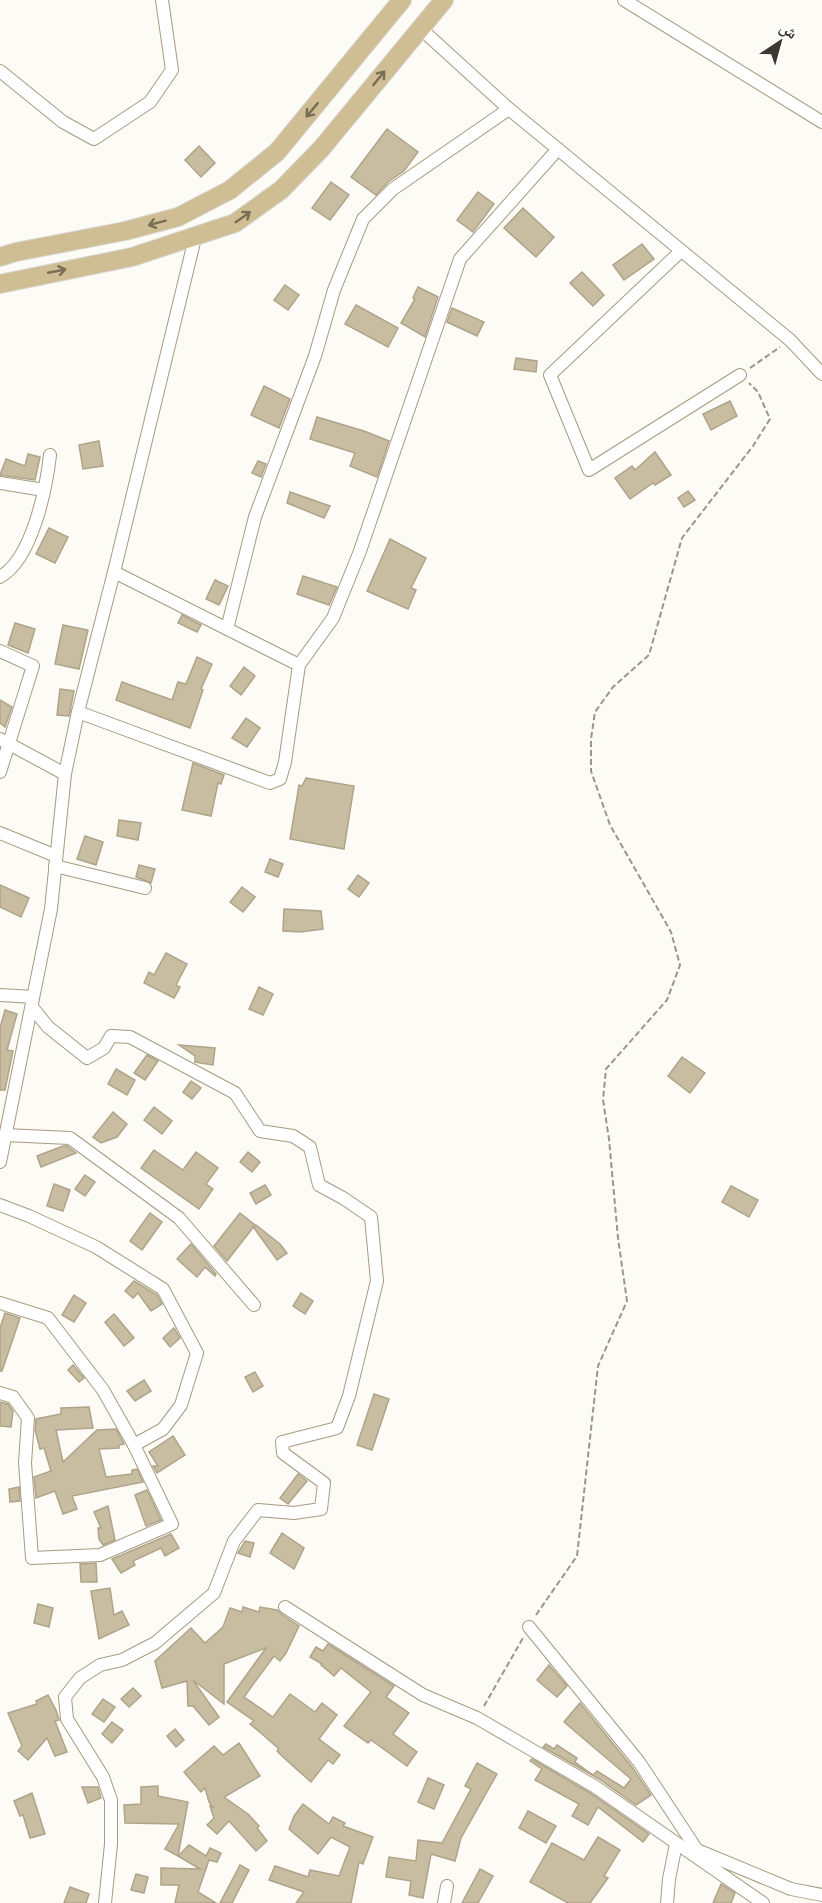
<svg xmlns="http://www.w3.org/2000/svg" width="822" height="1903" viewBox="0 0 822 1903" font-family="Georgia,'Noto Naskh Arabic',serif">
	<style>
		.building { fill: #c8bca1; stroke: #afa489; stroke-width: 1.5 }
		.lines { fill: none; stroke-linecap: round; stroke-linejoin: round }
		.minor-casing { stroke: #a79b81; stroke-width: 14 }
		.primary-casing { stroke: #d8d7d5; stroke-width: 20 }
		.path { stroke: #99968d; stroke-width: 2; stroke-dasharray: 6 3; stroke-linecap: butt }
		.minor { stroke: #fff; stroke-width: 12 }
		.primary { stroke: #cfbd93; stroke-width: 18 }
		.oneway { stroke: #786e56 }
	</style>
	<rect width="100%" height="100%" fill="#fdfbf5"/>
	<g class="building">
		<polygon points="387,129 418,152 404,171 388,182 376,195 351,177"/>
		<polygon points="199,146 215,163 201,177 185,160"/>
		<polygon points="331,182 349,195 330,220 312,208"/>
		<polygon points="478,192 494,204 473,232 457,220"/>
		<polygon points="523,208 554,237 536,257 504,228"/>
		<polygon points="642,244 654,259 624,280 613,265"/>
		<polygon points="582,272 604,295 593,306 570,283"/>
		<polygon points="285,285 299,295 288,310 274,300"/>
		<polygon points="418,287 438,297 425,337 401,323 415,299 413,298"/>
		<polygon points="356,305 398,328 388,347 345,324"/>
		<polygon points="452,308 484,322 477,336 447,322"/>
		<polygon points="516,358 537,361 536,372 514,369"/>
		<polygon points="264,386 290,399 279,428 251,415"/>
		<polygon points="730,401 737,416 711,430 703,414"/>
		<polygon points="317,417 364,431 389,441 377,477 350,466 355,453 310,439"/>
		<polygon points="99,441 103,466 83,469 79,445"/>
		<polygon points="655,452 671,475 655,485 653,483 630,499 615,478 632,466 635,470"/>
		<polygon points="28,454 40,457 35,480 0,475 6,459 25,466"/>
		<polygon points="258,461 266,464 261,477 252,473"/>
		<polygon points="688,491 695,500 684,507 678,498"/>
		<polygon points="290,492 330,506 324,518 287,503"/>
		<polygon points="49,528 68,537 55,563 36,554"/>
		<polygon points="390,539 426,558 411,588 416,590 408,609 367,591"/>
		<polygon points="303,576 337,587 329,605 297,594"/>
		<polygon points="215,580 228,586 219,605 206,599"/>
		<polygon points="182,615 201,625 197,632 178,623"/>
		<polygon points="15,623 35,629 28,653 8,645"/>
		<polygon points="63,625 88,630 79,669 55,664"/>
		<polygon points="197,657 212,664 201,689 203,690 190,728 116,700 122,682 172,700 178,682 186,684"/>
		<polygon points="244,667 255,676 241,695 230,686"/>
		<polygon points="60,689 74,691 69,716 57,715"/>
		<polygon points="0,700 12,707 5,727 0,723"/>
		<polygon points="246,718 260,728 247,747 232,738"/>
		<polygon points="193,763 224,775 221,784 218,783 211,816 182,810"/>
		<polygon points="306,778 354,786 344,849 290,839 299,785 302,786"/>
		<polygon points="119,820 141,823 138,840 117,836"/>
		<polygon points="85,836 103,842 96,865 77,859"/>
		<polygon points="270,859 283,864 278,877 265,872"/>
		<polygon points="139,865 155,869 151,883 136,877"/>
		<polygon points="358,875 369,883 359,897 348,889"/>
		<polygon points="0,885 29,898 21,917 0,907"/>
		<polygon points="242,887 255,897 243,912 230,902"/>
		<polygon points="284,909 321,911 323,929 300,932 283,931"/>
		<polygon points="166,953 187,964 176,985 180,987 174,998 144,983 149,972 154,975"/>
		<polygon points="259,987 273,994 263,1015 249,1009"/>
		<polygon points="5,1010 17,1014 7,1050 13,1051 5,1090 0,1090 0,1028"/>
		<polygon points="179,1045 215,1048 213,1065 195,1062 195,1056"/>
		<polygon points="147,1055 158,1061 145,1080 134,1073"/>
		<polygon points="682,1057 705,1073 690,1093 668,1076"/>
		<polygon points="116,1069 135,1080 127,1095 108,1084"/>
		<polygon points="191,1081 201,1088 192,1099 183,1092"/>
		<polygon points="154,1107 172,1121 162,1134 144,1120"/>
		<polygon points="113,1112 127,1124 117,1137 101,1143 93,1137"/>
		<polygon points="63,1146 67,1146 76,1153 41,1167 37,1156"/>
		<polygon points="154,1150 183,1170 196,1152 218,1168 206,1184 213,1189 199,1209 141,1168"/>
		<polygon points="248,1152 260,1162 252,1172 240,1162"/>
		<polygon points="85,1175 95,1182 85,1196 75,1189"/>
		<polygon points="54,1184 70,1190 63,1211 47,1206"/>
		<polygon points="265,1185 271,1195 256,1204 250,1193"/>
		<polygon points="731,1186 758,1200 749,1217 722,1202"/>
		<polygon points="150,1213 162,1222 142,1250 130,1241"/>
		<polygon points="240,1213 255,1225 227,1261 214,1246"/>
		<polygon points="256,1225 280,1244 287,1253 277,1260 254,1228"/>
		<polygon points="191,1244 216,1274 215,1276 205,1267 197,1277 177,1259"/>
		<polygon points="134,1281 157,1295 162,1304 151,1311 138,1293 133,1298 125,1291"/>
		<polygon points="301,1293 313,1301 305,1314 293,1306"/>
		<polygon points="74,1295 86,1303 74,1322 62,1315"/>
		<polygon points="5,1313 20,1318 2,1371 0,1371 0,1328"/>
		<polygon points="114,1314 134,1338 124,1346 105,1322"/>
		<polygon points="174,1328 180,1338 170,1347 163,1338"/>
		<polygon points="73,1365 84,1378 79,1382 68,1370"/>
		<polygon points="255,1372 263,1386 253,1392 245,1377"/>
		<polygon points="144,1380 151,1391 135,1401 127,1391"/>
		<polygon points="374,1394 389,1399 372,1450 357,1445"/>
		<polygon points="0,1402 8,1404 13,1411 11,1427 0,1426"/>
		<polygon points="89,1407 93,1428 56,1430 63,1462 97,1430 116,1429 124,1444 119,1445 119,1448 99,1449 106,1477 132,1474 132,1470 137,1469 143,1482 72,1496 77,1509 63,1514 55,1491 36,1498 34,1477 51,1471 44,1448 40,1449 35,1430 36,1419 61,1414 61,1408"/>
		<polygon points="173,1436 185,1455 157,1473 153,1466 158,1466 149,1452"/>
		<polygon points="298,1474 307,1481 288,1504 280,1498"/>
		<polygon points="19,1487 20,1501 10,1502 9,1489"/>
		<polygon points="147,1490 161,1520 146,1526 135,1495"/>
		<polygon points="108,1506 115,1540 103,1545 99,1539 98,1528 101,1528 94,1512"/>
		<polygon points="282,1533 304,1548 294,1569 270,1553"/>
		<polygon points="171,1534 179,1548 165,1556 161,1548 133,1561 135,1565 121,1573 112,1559"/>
		<polygon points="245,1541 254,1543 250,1557 238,1553"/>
		<polygon points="96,1563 97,1582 81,1582 80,1564"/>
		<polygon points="110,1588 114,1615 122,1611 129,1625 99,1639 91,1591"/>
		<polygon points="38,1604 53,1608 49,1627 34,1623"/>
		<polygon points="243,1607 259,1612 260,1607 277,1610 281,1614 299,1626 286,1653 280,1661 274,1656 244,1697 273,1717 290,1694 315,1712 322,1703 337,1715 319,1739 340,1755 333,1764 328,1760 311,1782 283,1757 277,1751 279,1749 262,1734 250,1724 254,1721 227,1702 266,1648 224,1664 224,1704 193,1680 219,1717 209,1725 193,1706 188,1706 187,1681 162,1688 155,1661 191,1628 205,1643 223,1627 230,1608 242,1612"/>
		<polygon points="328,1644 394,1686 386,1697 409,1713 393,1734 417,1752 407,1766 371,1740 368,1743 344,1726 371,1692 341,1668 334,1676 321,1665 322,1664 310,1657 316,1647 323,1651"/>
		<polygon points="549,1665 567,1686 557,1697 537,1680"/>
		<polygon points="133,1688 141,1696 129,1707 121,1699"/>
		<polygon points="48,1695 56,1710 59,1720 55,1721 67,1752 55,1756 47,1738 28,1760 18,1751 22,1746 8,1713 37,1704 36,1701"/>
		<polygon points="103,1699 115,1707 104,1722 92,1714"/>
		<polygon points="580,1703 632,1767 651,1795 636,1805 599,1779 543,1747 546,1744 554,1749 557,1745 577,1758 575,1762 593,1775 597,1771 624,1788 631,1779 564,1722"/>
		<polygon points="112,1722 123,1730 112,1743 102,1734"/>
		<polygon points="175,1729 184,1740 176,1747 167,1736"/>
		<polygon points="239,1743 260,1776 224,1797 248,1814 259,1826 257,1828 267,1841 256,1851 229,1821 217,1834 207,1825 214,1818 210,1806 213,1807 209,1802 205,1788 201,1792 184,1772 214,1746 223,1755"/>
		<polygon points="532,1759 590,1793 649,1834 643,1842 598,1807 588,1825 572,1816 579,1804 535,1780 542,1769 530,1761"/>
		<polygon points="477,1763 497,1774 461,1838 455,1861 431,1854 423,1898 409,1895 411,1881 386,1877 389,1857 416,1861 418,1840 442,1843 471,1789 465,1786"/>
		<polygon points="428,1778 444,1785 434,1809 418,1802"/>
		<polygon points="158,1786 158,1796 188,1802 178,1856 165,1849 179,1824 125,1823 124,1805 141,1804 141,1787"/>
		<polygon points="82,1787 98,1787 101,1798 88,1803"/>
		<polygon points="32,1793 45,1834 30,1838 23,1815 20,1816 14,1801"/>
		<polygon points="303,1804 329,1824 333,1817 345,1823 343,1826 373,1837 363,1864 359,1862 351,1903 296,1903 304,1892 269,1880 275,1866 308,1877 310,1870 339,1876 350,1847 331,1837 318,1854 289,1829 294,1816"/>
		<polygon points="528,1811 556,1826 546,1843 519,1828"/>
		<polygon points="598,1837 620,1850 604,1876 608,1878 590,1903 568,1903 530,1882 552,1843 584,1860"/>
		<polygon points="189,1845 206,1856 210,1848 221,1853 217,1862 209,1860 198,1892 216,1903 175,1903 179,1885 161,1885 161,1868 200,1869 178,1856"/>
		<polygon points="240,1865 249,1870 232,1903 220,1903"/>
		<polygon points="480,1869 493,1876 478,1903 462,1903"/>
		<polygon points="136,1874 148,1877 144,1893 131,1890"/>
		<polygon points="721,1884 735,1893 731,1903 713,1903"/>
		<polygon points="70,1887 89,1894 86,1903 64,1903"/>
	</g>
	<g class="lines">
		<g class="minor-casing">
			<g id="minor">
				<polyline points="624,0 822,122"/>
				<polyline points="420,28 509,109 790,340 822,374"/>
				<polyline points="0,71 63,122 94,139 150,102 172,70 162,0"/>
				<polyline points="681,251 550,375 589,470 740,375"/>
				<polyline points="0,483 44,490"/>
				<polyline points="114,572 299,665 333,618 360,551 460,259 558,149"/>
				<path d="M0 577C32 559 46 490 50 455"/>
				<polyline points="227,629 255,517 315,356 334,290 363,219 393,189 509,109"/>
				<polyline points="0,651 33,666 0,772"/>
				<polyline points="78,712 270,783 280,779 285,762 299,665"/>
				<polyline points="0,739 65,774"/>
				<polyline points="0,833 56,856"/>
				<polyline points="55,866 145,888"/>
				<polyline points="0,995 33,997"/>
				<polyline points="32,1007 48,1027 87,1058 104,1048 111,1036 130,1037 235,1093 260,1131 293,1136 310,1147 319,1185 343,1198 371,1217 377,1281 349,1396 337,1428 282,1442 283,1453 324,1483 321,1509 294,1513 258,1510 234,1541 214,1593 155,1643 122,1660 100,1665 80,1678 65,1697 67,1719 103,1777 111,1800 111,1844 105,1903"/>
				<polyline points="5,1135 70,1138 179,1218 254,1305"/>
				<polyline points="0,1162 51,909 65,774 78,712 114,572 195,238"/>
				<polyline points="0,1205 29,1216 96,1247 163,1289 197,1353 181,1405 163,1429 134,1445"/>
				<polyline points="0,1303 48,1318 103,1390 134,1445 172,1524 100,1555 32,1558 25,1463 28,1418 13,1397 0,1393"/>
				<polyline points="285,1607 423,1695 477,1718 594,1786 763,1903"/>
				<polyline points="529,1627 639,1762 697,1850 791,1889 822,1895"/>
				<polyline points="444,1903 447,1886"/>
				<polyline points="667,1903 669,1879 676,1844"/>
			</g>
		</g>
		<g class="primary-casing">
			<g id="primary">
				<polyline points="0,257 16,252 125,231 178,217 230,190 277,152 402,0"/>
				<polyline points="0,284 132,257 235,223 281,190 321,149 444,0"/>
			</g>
		</g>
		<g class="path">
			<polyline points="750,368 780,347"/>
			<polyline points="536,1615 577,1556 598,1366 627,1301 618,1238 609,1139 603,1100 606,1069 667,1000 680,965 671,932 610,825 591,771 591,739 595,712 613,687 649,655 682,538 753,446 770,419 758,392 749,383"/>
			<polyline points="484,1706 523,1638"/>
		</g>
		<use href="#minor" class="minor"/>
		<use href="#primary" class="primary"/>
	</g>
	<defs><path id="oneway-shaft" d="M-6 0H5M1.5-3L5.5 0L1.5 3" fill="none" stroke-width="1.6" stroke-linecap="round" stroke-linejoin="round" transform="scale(1.5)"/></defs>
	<g class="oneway">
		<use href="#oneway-shaft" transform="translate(379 78) rotate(-51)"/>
		<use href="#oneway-shaft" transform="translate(312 110) rotate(130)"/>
		<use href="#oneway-shaft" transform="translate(243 217) rotate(-35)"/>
		<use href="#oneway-shaft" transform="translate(157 223) rotate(165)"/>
		<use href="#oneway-shaft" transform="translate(57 271) rotate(-11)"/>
	</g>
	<g transform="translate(780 42) rotate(36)" stroke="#ffffff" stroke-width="4.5" paint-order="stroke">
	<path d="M0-4.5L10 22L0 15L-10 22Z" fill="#3e392e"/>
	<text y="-9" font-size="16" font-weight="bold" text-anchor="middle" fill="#3e392e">ش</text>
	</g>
</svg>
